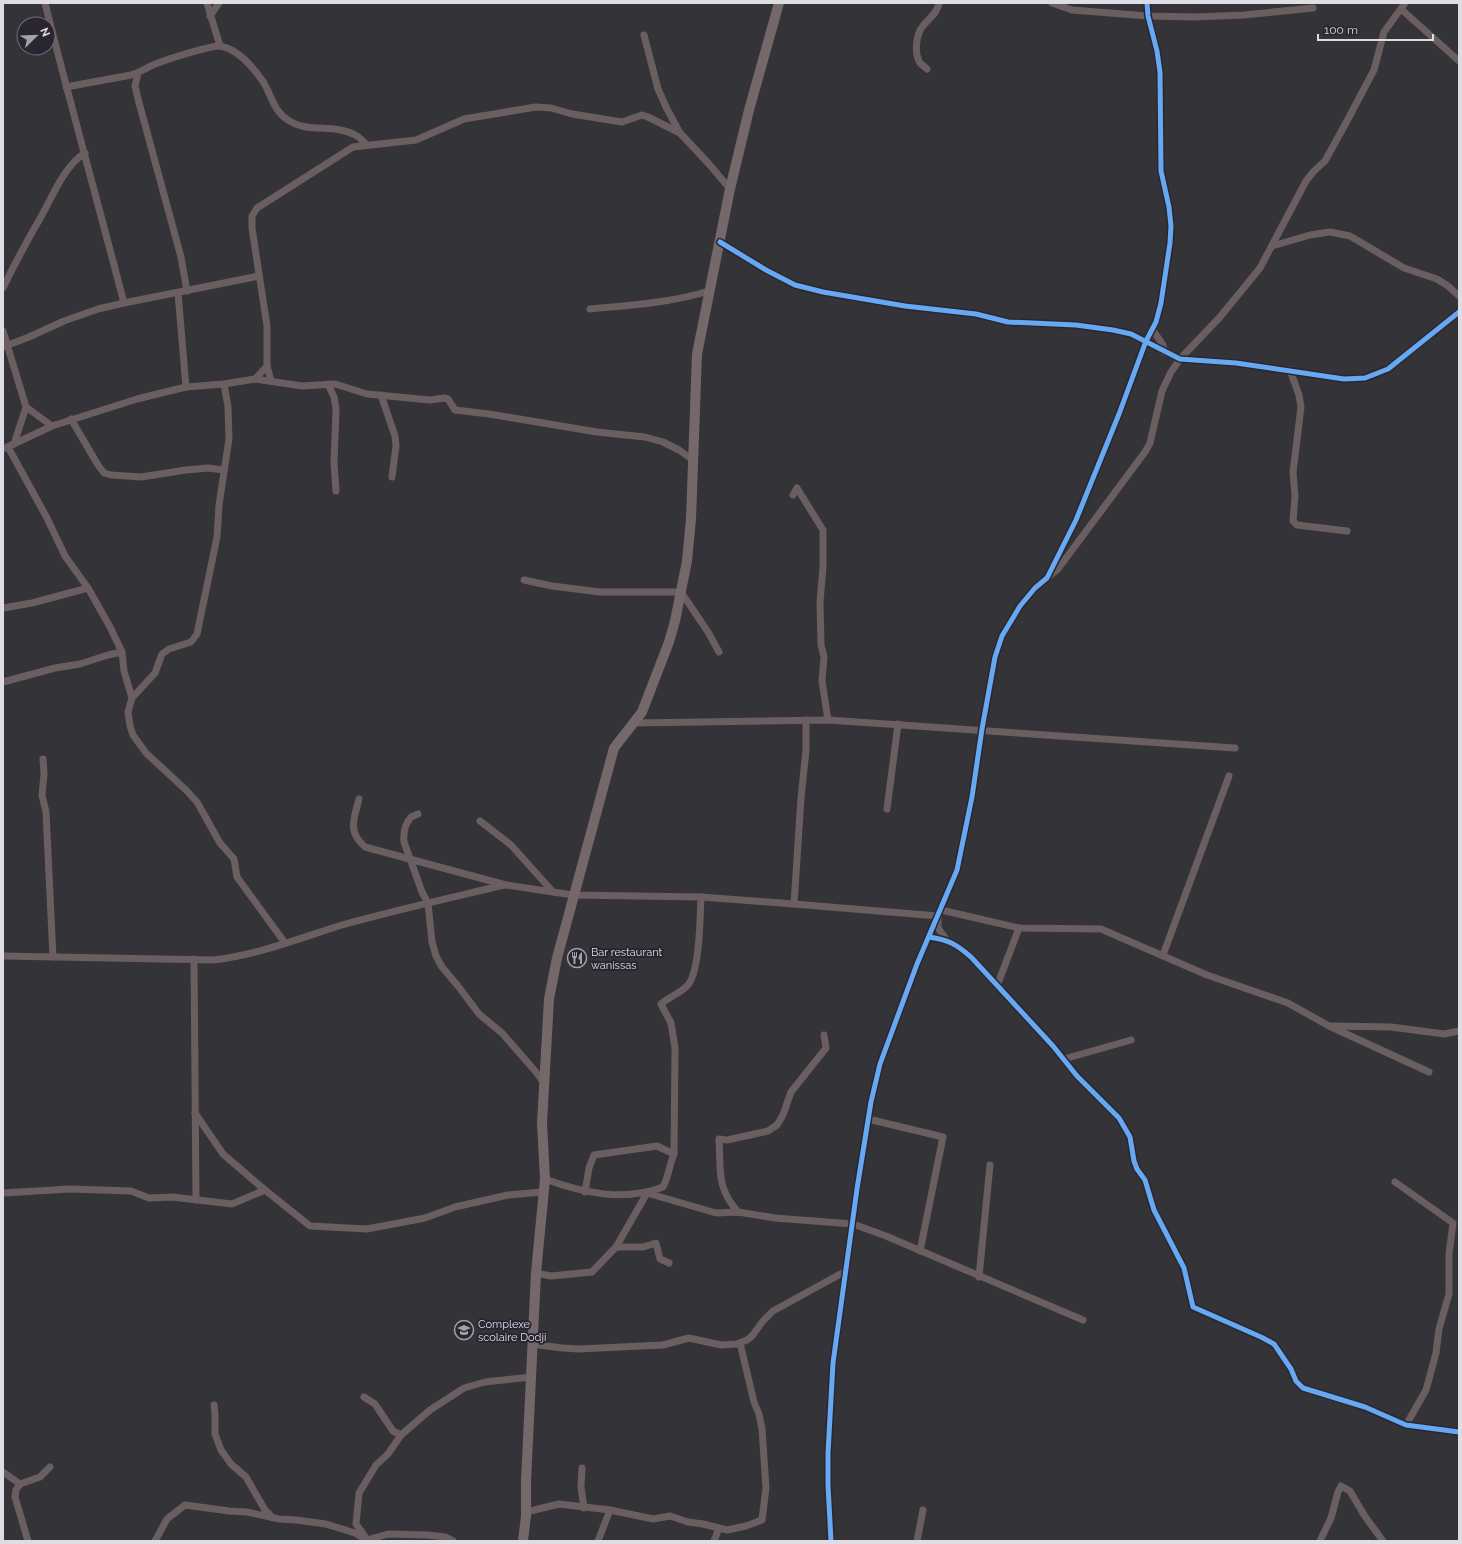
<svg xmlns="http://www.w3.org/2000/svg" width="1462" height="1544" viewBox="0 0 1462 1544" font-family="Raleway,sans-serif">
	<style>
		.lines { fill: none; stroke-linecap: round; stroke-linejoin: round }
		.minor { stroke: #6a5e61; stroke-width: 7 }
		.secondary { stroke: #75686b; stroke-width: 10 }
		.cycleway-casing { stroke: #292631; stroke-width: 8 }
		.cycleway { stroke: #66a8f1; stroke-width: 5 }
		.labels { text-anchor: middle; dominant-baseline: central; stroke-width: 4; stroke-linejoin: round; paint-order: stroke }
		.poi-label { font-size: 11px; fill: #dedde4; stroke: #292631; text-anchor: start }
	</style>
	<rect width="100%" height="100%" fill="#343338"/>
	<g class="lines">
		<g class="minor">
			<path d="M45 3C70 103 98 203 124 303"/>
			<polyline points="207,3 220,46"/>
			<polyline points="1052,3 1072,10 1148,16 1194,17 1244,15 1313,8"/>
			<polyline points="1401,9 1459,61"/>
			<polyline points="210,16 219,3"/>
			<polyline points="644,35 658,89 667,109 680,133 709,164 730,189"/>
			<path d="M927 69C925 67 922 65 920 63 914 53 916 34 923 26 929 18 937 14 939 3"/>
			<polyline points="138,73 135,86 138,99 181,257 187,291"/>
			<path d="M66 87 131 75C141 72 149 66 158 63 168 59 212 45 220 46 238 49 252 66 262 80 271 93 273 111 288 120 308 134 334 123 355 135 360 137 363 142 367 145"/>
			<polyline points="720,242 766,270 795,285 823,292 905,306 976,314 1008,322 1076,325 1113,330 1131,334 1180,359 1236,363 1344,379 1365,378 1388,369 1459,312"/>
			<polyline points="1272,246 1310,235 1330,232 1350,236 1404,268 1437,279 1448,286 1459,296"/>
			<path d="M3 288C15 263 28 239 42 215 53 195 65 165 85 153"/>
			<polyline points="178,293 186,387"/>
			<path d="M590 309C630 305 670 303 709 291"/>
			<polyline points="1152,329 1163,345 1164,352"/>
			<polyline points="3,331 26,407 14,444"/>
			<polyline points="3,347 29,337 64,321 98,309 124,303 259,276"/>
			<polyline points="267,366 271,381"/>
			<polyline points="1290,370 1299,395 1301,407 1293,472 1295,496 1293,521 1297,525 1347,531"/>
			<polyline points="255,379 267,366 267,326 252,228 252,216 257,208 353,147 416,140 464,119 536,107 551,108 572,114 622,122 642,115 648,117 680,133"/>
			<polyline points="224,384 228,407 229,439 219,505 217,537 197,634 191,642 169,649 162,654 155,673 132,698 128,712 130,726 133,735 146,753 186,790 197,802 220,843 234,859 237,877 285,943"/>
			<polyline points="328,384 334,397 336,409 334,463 336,491"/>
			<polyline points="381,395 395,436 396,446 392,477"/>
			<polyline points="26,407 52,426"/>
			<polyline points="71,419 98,465 104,473 111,475 141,477 186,470 208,468 224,470"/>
			<polyline points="8,447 47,518 65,556 88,588"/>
			<polyline points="3,449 52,426 137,399 186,387 224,384 255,379 302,386 335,384 367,394 430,400 444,398 448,399 455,410 489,414 597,432 645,437 663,442 679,450 693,460"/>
			<polyline points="793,495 797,488 823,530 823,567 820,602 821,645 824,657 822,681 828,720"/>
			<polyline points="1048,577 1058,569 1145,452 1150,443 1162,391 1171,372 1180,359 1220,317 1260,268 1306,181 1314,171 1325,161 1347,121 1374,70 1384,32 1405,3"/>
			<polyline points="524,580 552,586 600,592 681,592 708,632 719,652"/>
			<polyline points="3,608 32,603 88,588 110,627 122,652 124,671 132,698"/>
			<polyline points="3,682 55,668 80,664 108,655 122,652"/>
			<polyline points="633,723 828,720 1235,748"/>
			<polyline points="43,759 44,774 42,795 46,812 53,957"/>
			<path d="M359 799C354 819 347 831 365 847L506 885 573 895 701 897 794 904 938 916V928L946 939"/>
			<polyline points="887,809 898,724"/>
			<path d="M418 814 411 817C405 824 403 832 404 842L422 892 428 903 432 942 436 956 442 967 458 986 479 1014 502 1033 536 1072 544 1083"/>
			<polyline points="480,821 511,845 553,892"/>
			<polyline points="794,904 801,798 806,750 806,720"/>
			<polyline points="941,910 1019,928 1101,929 1207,975 1288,1003 1329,1026 1429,1072"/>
			<path d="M929 937C949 940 956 944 971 957L1053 1046 1077 1076 1119 1118 1130 1137 1134 1161 1137 1169 1145 1180 1154 1210 1184 1268 1193 1307 1261 1337 1274 1344 1291 1369 1296 1381 1303 1388 1365 1407 1406 1425 1459 1432"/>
			<polyline points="1163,955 1229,776"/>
			<path d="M3 956 213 960C258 955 300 938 342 925 396 910 450 898 504 885"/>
			<polyline points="194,959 196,1200"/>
			<polyline points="997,986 1019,928"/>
			<polyline points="1332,1026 1391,1027 1444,1034 1459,1031"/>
			<polyline points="1064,1059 1131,1040"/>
			<polyline points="195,1113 223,1154 265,1190"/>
			<polyline points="868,1119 943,1137 920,1251"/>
			<path d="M545 1179C583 1193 624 1202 663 1187 669 1175 669 1166 674 1154L675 1048 671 1023 661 1004C669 997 679 994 687 986 700 973 700 917 701 897"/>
			<polyline points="1395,1182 1453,1223 1449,1254 1449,1294 1439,1329 1436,1353 1426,1390 1406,1425"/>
			<polyline points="585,1192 589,1168 594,1155 657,1146 674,1154"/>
			<polyline points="3,1193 70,1189 131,1191 149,1198 172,1197 232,1204 265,1190 310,1226 367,1229 425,1218 455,1207 508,1195 543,1192"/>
			<polyline points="647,1193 716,1213 738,1212 775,1218 853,1224 886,1236 1083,1320"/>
			<path d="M738 1212C716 1187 721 1171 719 1139L727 1140 750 1135 768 1131 777 1125 783 1115 791 1092 826 1048 824 1035"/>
			<polyline points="616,1247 643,1247 656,1243 660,1259 669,1263"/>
			<polyline points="536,1273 551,1276 592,1272 616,1247 647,1193"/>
			<polyline points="979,1277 990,1165"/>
			<polyline points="532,1344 562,1348 579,1349 663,1345 689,1338 721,1345 737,1344 747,1340 752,1336 763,1321 773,1311 846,1271"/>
			<polyline points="364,1397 375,1404 393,1431 401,1435 430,1410 464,1388 485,1382 531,1377"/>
			<polyline points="214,1405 215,1414 215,1434 221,1450 231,1464 246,1477 265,1510 272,1517"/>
			<polyline points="582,1468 581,1487 584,1508"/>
			<polyline points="3,1472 20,1484 40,1477 50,1467"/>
			<polyline points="20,1484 16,1490 15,1497 28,1541"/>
			<polyline points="526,1512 559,1504 610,1510 653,1519 670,1516 688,1522 703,1524 727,1530 746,1526 762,1520 766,1488 762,1429 759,1414 754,1402 740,1343"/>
			<polyline points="366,1538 356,1524 359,1493 376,1465 388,1454 401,1435"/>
			<polyline points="155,1541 167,1519 185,1505 229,1511 247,1512 279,1519 296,1520 326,1524 355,1533 367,1540 388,1534 428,1535 445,1537 453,1541"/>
			<polyline points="598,1541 610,1510"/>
			<polyline points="714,1541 719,1528"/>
			<polyline points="831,1541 828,1485 828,1453 833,1363 857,1189 871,1102 880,1064 917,964 957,870 972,797 982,729 995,657 1002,636 1020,606 1035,588 1047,578 1076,520 1119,414 1146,341 1156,322 1161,303 1170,243 1171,226 1169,207 1161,171 1160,72 1157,51 1148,16 1147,3"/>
			<polyline points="917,1541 923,1510"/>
			<polyline points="1320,1541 1331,1518 1338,1492 1341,1486 1350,1491 1364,1515 1383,1541"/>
		</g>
		<polyline class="secondary" points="523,1541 526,1516 526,1481 536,1273 545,1179 542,1123 549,999 557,958 614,748 642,712 669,642 675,621 687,561 691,519 697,354 730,189 749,110 779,3"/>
		<g class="cycleway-casing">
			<g id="cycleway">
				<polyline points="720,242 766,270 795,285 823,292 905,306 976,314 1008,322 1076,325 1113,330 1131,334 1180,359 1236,363 1344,379 1365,378 1388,369 1459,312"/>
				<path d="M929 937C949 940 956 944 971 957L1053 1046 1077 1076 1119 1118 1130 1137 1134 1161 1137 1169 1145 1180 1154 1210 1184 1268 1193 1307 1261 1337 1274 1344 1291 1369 1296 1381 1303 1388 1365 1407 1406 1425 1459 1432"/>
				<polyline points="831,1541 828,1485 828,1453 833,1363 857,1189 871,1102 880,1064 917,964 957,870 972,797 982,729 995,657 1002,636 1020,606 1035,588 1047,578 1076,520 1119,414 1146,341 1156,322 1161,303 1170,243 1171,226 1169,207 1161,171 1160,72 1157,51 1148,16 1147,3"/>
			</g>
		</g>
		<use href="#cycleway" class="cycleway"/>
	</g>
	<defs>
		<g id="restaurant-ring" transform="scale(1)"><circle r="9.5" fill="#292631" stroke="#a2a2a8" stroke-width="1.5"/><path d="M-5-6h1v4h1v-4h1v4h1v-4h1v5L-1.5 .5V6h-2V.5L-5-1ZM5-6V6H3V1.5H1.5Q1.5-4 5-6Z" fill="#a2a2a8"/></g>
		<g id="school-ring" transform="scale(1)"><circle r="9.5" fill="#292631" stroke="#a2a2a8" stroke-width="1.5"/><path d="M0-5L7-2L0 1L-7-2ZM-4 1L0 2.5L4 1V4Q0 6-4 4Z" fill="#a2a2a8"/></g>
	</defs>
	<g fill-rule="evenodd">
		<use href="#restaurant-ring" x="577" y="958"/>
		<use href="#school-ring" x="464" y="1330"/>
	</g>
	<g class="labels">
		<g class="poi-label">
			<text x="591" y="952">Bar restaurant<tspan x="591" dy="13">wanissas</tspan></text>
			<text x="478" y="1324">Complexe<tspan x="478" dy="13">scolaire Dodji</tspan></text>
		</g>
	</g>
	<rect width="1462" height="1544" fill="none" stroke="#dedde4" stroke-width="8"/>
	<g transform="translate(36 36) rotate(67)"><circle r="19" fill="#292631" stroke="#716f79"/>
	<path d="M0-3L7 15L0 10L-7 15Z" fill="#a2a2a8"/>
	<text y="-6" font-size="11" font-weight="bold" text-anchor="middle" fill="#dedde4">N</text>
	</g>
	<path d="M1318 34v6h115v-6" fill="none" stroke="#dedde4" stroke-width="2"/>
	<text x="1324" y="34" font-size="12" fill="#dedde4" stroke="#292631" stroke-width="3" paint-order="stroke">100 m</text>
</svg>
